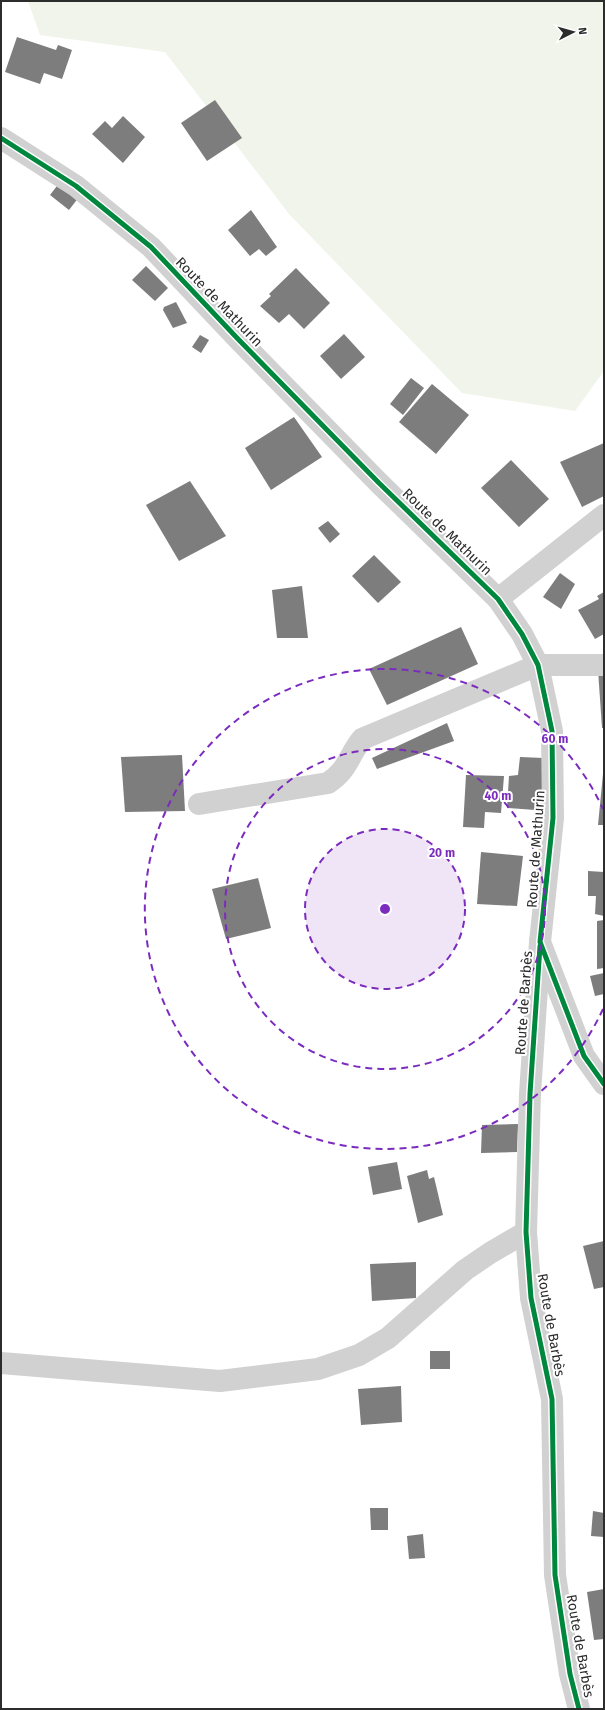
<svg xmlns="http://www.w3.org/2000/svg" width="605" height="1710" viewBox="0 0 605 1710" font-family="'Fira Sans',sans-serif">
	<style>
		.green { fill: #f0f4ea }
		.building { fill: #7d7d7d }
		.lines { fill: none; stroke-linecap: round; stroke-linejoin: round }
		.minor { stroke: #d1d1d1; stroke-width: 22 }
		.tertiary { stroke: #d1d1d1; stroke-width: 22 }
		.cycleway-casing { stroke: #fff; stroke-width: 8 }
		.cycleway { stroke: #00873e; stroke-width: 5 }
		.ring { fill: none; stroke: #7b2cbf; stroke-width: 2; stroke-dasharray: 7 5 }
		.labels { text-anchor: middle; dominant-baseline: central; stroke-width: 4; stroke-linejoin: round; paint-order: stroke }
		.street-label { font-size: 14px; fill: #2c2c2c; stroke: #fff }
		.centre { fill: #7b2cbf; stroke: #fff; stroke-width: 2 }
		.ring-label { font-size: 12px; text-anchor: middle; font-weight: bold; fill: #7b2cbf; stroke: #fff; stroke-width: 4; stroke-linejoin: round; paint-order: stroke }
	</style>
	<rect width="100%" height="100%" fill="#fff"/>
	<polygon class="green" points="28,1 604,1 604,371 575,411 462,393 289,214 165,52 40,35"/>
	<g class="building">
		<polygon points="17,37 56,50 58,45 72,50 62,79 44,73 40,84 5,72"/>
		<polygon points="215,100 242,138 207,161 181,123"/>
		<polygon points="123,116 145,137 123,163 92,134 105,121 112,128"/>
		<polygon points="60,182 79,197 69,210 50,195"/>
		<polygon points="251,210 277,247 266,256 259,249 250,256 228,230"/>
		<polygon points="146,266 168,288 155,301 132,280"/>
		<polygon points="296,268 330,303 304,329 289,314 279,323 260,306 271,296 269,294"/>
		<polygon points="176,302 187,323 173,328 163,310 164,307"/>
		<polygon points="344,334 365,357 341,379 320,356"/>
		<polygon points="200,335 209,340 201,353 192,347"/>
		<polygon points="411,378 424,388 403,415 390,404"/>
		<polygon points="432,384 469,415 436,454 399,422"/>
		<polygon points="294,417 322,457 271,490 245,448"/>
		<polygon points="604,443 604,496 582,507 560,462"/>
		<polygon points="511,460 549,499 519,527 481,488"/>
		<polygon points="190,481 226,536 179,561 146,505"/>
		<polygon points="328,521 340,534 330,543 318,528"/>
		<polygon points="374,555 401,582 378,603 352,576"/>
		<polygon points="560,573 575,584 561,609 543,597"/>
		<polygon points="302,586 308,638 277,638 272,590"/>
		<polygon points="604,592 604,634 595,639 578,610 599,599 597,596"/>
		<polygon points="461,627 478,664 387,705 369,669"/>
		<polygon points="598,670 604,670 604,728 602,728"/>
		<polygon points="447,723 454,741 377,769 372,758"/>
		<polygon points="182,755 185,811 125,812 121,757"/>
		<polygon points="520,757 544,758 549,811 507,808 509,776 518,775"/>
		<polygon points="603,774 604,825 598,825"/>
		<polygon points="466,775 504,776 501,813 485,812 484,828 463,827"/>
		<polygon points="481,852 523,856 517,906 477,904"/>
		<polygon points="588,871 604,872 604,916 595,914 596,896 588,896"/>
		<polygon points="258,878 271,928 226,939 212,889"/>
		<polygon points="604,920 604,968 597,969 597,921"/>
		<polygon points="604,973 604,994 595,996 590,976"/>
		<polygon points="518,1124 517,1152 481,1153 482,1125"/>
		<polygon points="397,1162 402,1189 373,1195 368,1167"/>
		<polygon points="427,1170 429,1179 434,1177 443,1215 418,1223 407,1176"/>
		<polygon points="604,1241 604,1287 594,1289 583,1246"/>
		<polygon points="416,1262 416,1298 372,1301 370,1264"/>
		<rect x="430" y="1351" width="20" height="18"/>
		<polygon points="401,1386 402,1422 361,1425 358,1389"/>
		<polygon points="370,1508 388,1508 388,1530 371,1530"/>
		<polygon points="593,1511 604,1513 604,1537 591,1536"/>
		<polygon points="423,1534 425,1558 409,1559 407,1536"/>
		<polygon points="604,1589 604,1639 594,1640 587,1592"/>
	</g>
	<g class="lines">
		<g class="minor">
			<polyline points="498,599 604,515"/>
			<path d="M199 804 328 783C349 769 348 756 362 739L538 665H604"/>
			<polyline points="540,942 530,1094 526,1232 531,1298 552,1399 555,1575 570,1674 579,1709"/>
			<polyline points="1,1363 220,1381 318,1369 359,1355 388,1338 465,1270 490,1253 526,1232"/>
		</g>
		<polyline class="tertiary" points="1,138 76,186 151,247 238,339 379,483 498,599 522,634 538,665 552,731 553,818 540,942 584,1056 604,1084"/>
		<g class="cycleway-casing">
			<g id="cycleway">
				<polyline points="1,138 76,186 151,247 238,339 379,483 498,599 522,634 538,665 552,731 553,818 540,942 584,1056 604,1084"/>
				<polyline points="540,946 530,1094 526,1232 531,1298 552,1399 555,1575 570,1674 579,1709"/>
			</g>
		</g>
		<use href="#cycleway" class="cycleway"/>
	</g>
	<circle cx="385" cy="909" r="80" fill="#7b2cbf" fill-opacity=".12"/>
	<g class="ring">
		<circle cx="385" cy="909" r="80"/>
		<circle cx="385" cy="909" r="160"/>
		<path d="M603 1009A240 240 0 1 1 603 809"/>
	</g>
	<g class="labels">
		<g class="street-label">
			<text transform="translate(219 302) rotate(46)">Route de Mathurin</text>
			<text transform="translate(447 532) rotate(44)">Route de Mathurin</text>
			<text transform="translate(536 849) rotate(-86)">Route de Mathurin</text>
			<text transform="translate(524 1003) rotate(-86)">Route de Barbès</text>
			<text transform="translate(551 1325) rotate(80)">Route de Barbès</text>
			<text transform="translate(580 1646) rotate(80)">Route de Barbès</text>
		</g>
	</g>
	<circle cx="385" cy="909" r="6" class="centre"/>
	<g class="ring-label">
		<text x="555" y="743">60 m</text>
		<text x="498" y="800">40 m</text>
		<text x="442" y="857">20 m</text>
	</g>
	<rect width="605" height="1710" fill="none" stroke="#2c2c2c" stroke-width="4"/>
	<g transform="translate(573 32) rotate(84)" stroke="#ffffff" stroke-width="3" paint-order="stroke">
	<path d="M0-3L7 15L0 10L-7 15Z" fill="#2c2c2c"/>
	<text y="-6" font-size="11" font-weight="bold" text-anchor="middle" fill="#2c2c2c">N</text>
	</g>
</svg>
